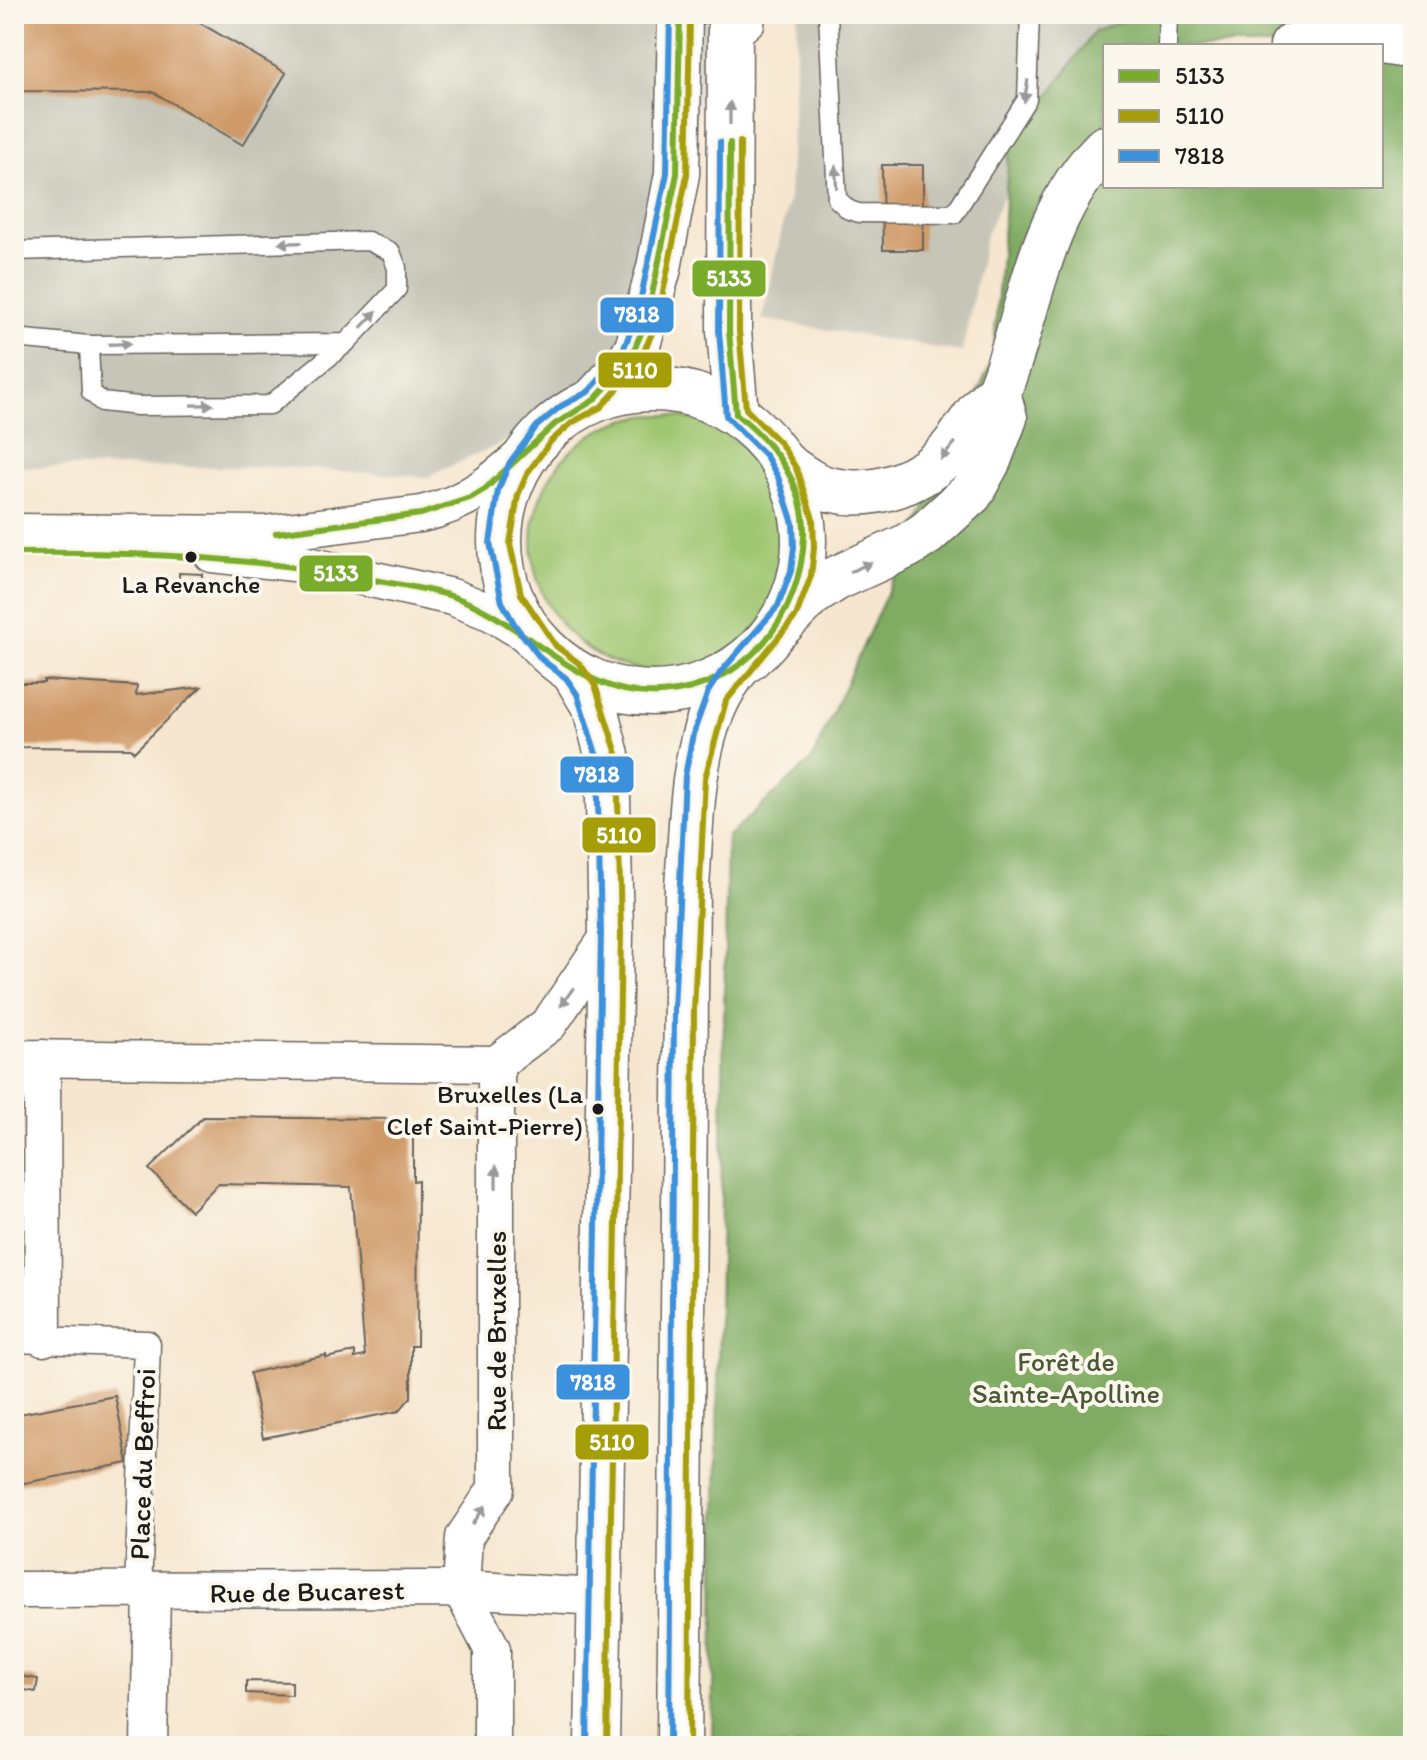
<svg xmlns="http://www.w3.org/2000/svg" width="1427" height="1760" viewBox="0 0 1427 1760" font-family="Itim,sans-serif">
	<style>
		.industrial { fill: #c6c5b8 }
		.green { fill: #9fc670; stroke: #5e7146; stroke-width: 2 }
		.forest { fill: #7fab62; stroke: #4e643f; stroke-width: 2; fill-rule: evenodd }
		.building { fill: #cf9a67 }
		.lines { fill: none; stroke-linecap: round; stroke-linejoin: round }
		.service-casing { stroke: #68635b; stroke-width: 21 }
		.pedestrian-casing { stroke: #68635b; stroke-width: 29 }
		.minor-casing { stroke: #68635b; stroke-width: 39 }
		.tertiary-casing { stroke: #68635b; stroke-width: 47 }
		.primary-casing { stroke: #68635b; stroke-width: 47 }
		.service { stroke: #fff; stroke-width: 18 }
		.pedestrian { stroke: #fff; stroke-width: 26 }
		.minor { stroke: #fff; stroke-width: 36 }
		.tertiary { stroke: #fff; stroke-width: 44 }
		.primary { stroke: #fff; stroke-width: 44 }
		.bus-1-casing { stroke: #fbf7ec; stroke-width: 12 }
		.bus-2-casing { stroke: #fbf7ec; stroke-width: 12 }
		.bus-3-casing { stroke: #fbf7ec; stroke-width: 12 }
		.bus-1 { stroke: #79ac2b; stroke-width: 6 }
		.bus-2 { stroke: #a69e07; stroke-width: 6 }
		.bus-3 { stroke: #3c91dc; stroke-width: 6 }
		.oneway { fill: #999 }
		.bus-dot { fill: #1c1c1c; stroke: #fbf7ec; stroke-width: 3 }
		.labels { text-anchor: middle; dominant-baseline: central; stroke-width: 8; stroke-linejoin: round; paint-order: stroke }
		.bus-label { font-size: 26px; fill: #1c1c1c; stroke: #fbf7ec }
		.street-label { font-size: 28px; fill: #1c1c1c; stroke: #fbf7ec }
		.park-label { font-size: 28px; fill: #4a5839; stroke: #fbf7ec }
		.line-badge { stroke: #fbf7ec; stroke-width: 3 }
		.badge-label { font-size: 22px; text-anchor: middle; font-weight: bold; fill: #fff }
	</style>
	<rect width="100%" height="100%" fill="#fbf7ec"/>
	<filter id="ink" filterUnits="userSpaceOnUse"><feTurbulence type="fractalNoise" baseFrequency=".0125" numOctaves="2"/><feDisplacementMap in="SourceGraphic" scale="16" xChannelSelector="R" yChannelSelector="G"/><feConvolveMatrix kernelMatrix="1 2 1 2 8 2 1 2 1" color-interpolation-filters="sRGB"/></filter>
	<filter id="wash" filterUnits="userSpaceOnUse"><feTurbulence type="fractalNoise" baseFrequency=".006" numOctaves="4" result="noise"/><feDisplacementMap in="SourceGraphic" scale="32" xChannelSelector="R" yChannelSelector="G"/><feGaussianBlur stdDeviation="1.8" result="paint"/><feColorMatrix in="noise" values="0 0 0 0 0 0 0 0 0 0 0 0 0 0 0 0 0 1.4 0 .05"/><feComposite in="paint" operator="in"/></filter>
	<g filter="url(#wash)">
		<rect width="100%" height="100%" fill="#f6e6cf"/>
		<g class="industrial">
			<polygon points="14,14 720,14 647,319 613,393 427,477 281,467 14,467"/>
			<polygon points="798,14 1196,14 1105,46 1020,159 986,234 962,352 762,319 789,198"/>
		</g>
		<circle class="green" cx="660" cy="543" r="128"/>
		<path class="forest" d="M1141 14H1413V1746H712L727 837 811 761 993 359 1009 150 1095 31ZM1105 46H1381V186H1105Z"/>
		<g id="blocks">
			<g class="building">
				<polygon points="14,14 193,14 197,16 195,20 286,73 243,145 153,92 14,91"/>
				<polygon points="882,165 923,165 923,250 883,250"/>
				<polygon points="179,573 202,574 202,586 179,586"/>
				<polygon points="44,680 137,686 136,695 201,687 134,752 130,748 14,747 14,683 44,683"/>
				<polygon points="203,1117 402,1119 413,1131 413,1181 418,1180 417,1346 411,1346 411,1397 399,1411 263,1438 250,1373 326,1355 326,1358 355,1352 355,1358 365,1356 351,1187 218,1184 191,1211 149,1169"/>
				<polygon points="115,1396 128,1463 14,1485 14,1415"/>
				<polygon points="14,1675 38,1679 36,1692 14,1688"/>
				<polygon points="246,1681 292,1682 292,1695 246,1693"/>
			</g>
		</g>
	</g>
	<g filter="url(#ink)">
		<use href="#blocks" fill-opacity="0" stroke="#68635b" stroke-width="2"/>
		<g class="lines">
			<g class="service-casing">
				<g id="service">
					<polyline points="828,14 837,199 849,210 859,213 954,214 1027,99 1030,14"/>
					<polyline points="736,42 755,25 756,14"/>
					<polyline points="1167,46 1168,14"/>
					<polyline points="14,251 368,241 391,252 397,268 397,289 346,343 89,345 14,338"/>
					<polyline points="89,345 91,392 102,402 138,406 270,405 346,343"/>
				</g>
			</g>
			<g class="pedestrian-casing">
				<polyline id="pedestrian" points="14,1339 147,1344 138,1592"/>
			</g>
			<g class="minor-casing">
				<g id="minor">
					<path d="M14 532 264 534 421 514C469 504 498 477 534 445"/>
					<polyline points="212,554 303,564 452,597 492,613 539,642"/>
					<polyline points="14,1058 496,1064 549,1024 611,933"/>
					<polyline points="42,1058 43,1338"/>
					<polyline points="14,1590 461,1589 599,1597"/>
					<polyline points="149,1746 152,1592"/>
					<polyline points="492,1746 492,1649 461,1589 464,1537 496,1489 496,1064"/>
				</g>
			</g>
			<g class="tertiary-casing">
				<g id="tertiary">
					<polyline points="1292,46 1356,38 1413,47"/>
					<path d="M784 464C799 474 814 487 833 490 875 499 923 482 951 449 968 429 976 409 998 393 1032 310 1037 215 1105 148"/>
					<polyline points="777,629 812,594 835,579 907,546 927,533 971,493 989,460 1005,418 998,393"/>
				</g>
			</g>
			<g class="primary-casing">
				<g id="primary">
					<polyline points="730,14 729,331 736,414"/>
					<circle cx="652" cy="541" r="152"/>
					<polyline points="594,400 629,362 638,345 659,268 677,174 680,14"/>
					<polyline points="573,671 595,708 607,755 611,933 597,1746"/>
					<path d="M679 1746 687 886C693 812 689 726 739 666"/>
				</g>
			</g>
			<use href="#service" class="service"/>
			<use href="#pedestrian" class="pedestrian"/>
			<use href="#minor" class="minor"/>
			<use href="#tertiary" class="tertiary"/>
			<use href="#primary" class="primary"/>
			<g class="bus-1-casing">
				<g id="bus-1">
					<polyline points="730,143 729,331 736,414"/>
					<polyline points="276,533 421,514 470,498 485,489 555,424 594,400 629,362 647,319 677,174 680,14"/>
					<path d="M14 553C136 551 254 557 374 580 400 585 426 588 451 596 527 620 578 699 661 693 746 687 801 618 804 536 806 486 774 443 736 414"/>
				</g>
			</g>
			<g class="bus-2-casing">
				<g id="bus-2">
					<polyline points="607,1746 621,933 617,754 595,685 580,664 556,646 521,594 510,544 518,495 528,472 551,441 573,422 601,407 636,369 657,322 687,175 690,14"/>
					<polyline points="689,1746 694,1010 705,778 726,701 796,616 811,576 814,548 813,519 796,468 781,444 746,409 739,331 740,142"/>
				</g>
			</g>
			<g class="bus-3-casing">
				<g id="bus-3">
					<polyline points="587,1746 601,933 597,757 577,694 566,678 541,659 515,625 502,602 490,543 498,490 510,462 537,426 561,406 588,392 620,357 637,316 667,173 670,14"/>
					<polyline points="669,1746 674,1010 685,776 693,734 708,692 720,673 778,606 791,571 794,547 793,523 778,477 766,456 726,416 719,331 720,142"/>
				</g>
			</g>
			<use href="#bus-1" class="bus-1"/>
			<use href="#bus-2" class="bus-2"/>
			<use href="#bus-3" class="bus-3"/>
		</g>
		<defs><path id="oneway-solid" d="M-6-.8H1V-3.2L6.5 0L1 3.2V.8H-6Z" transform="scale(2)"/></defs>
		<g class="oneway">
			<use href="#oneway-solid" transform="translate(1026 91) rotate(99)"/>
			<use href="#oneway-solid" transform="translate(730 113) rotate(-90)"/>
			<use href="#oneway-solid" transform="translate(836 177) rotate(-93)"/>
			<use href="#oneway-solid" transform="translate(290 243) rotate(178)"/>
			<use href="#oneway-solid" transform="translate(369 319) rotate(-47)"/>
			<use href="#oneway-solid" transform="translate(120 344) rotate(-2)"/>
			<use href="#oneway-solid" transform="translate(202 405) rotate(-1)"/>
			<use href="#oneway-solid" transform="translate(948 451) rotate(130)"/>
			<use href="#oneway-solid" transform="translate(861 567) rotate(-24)"/>
			<use href="#oneway-solid" transform="translate(567 997) rotate(125)"/>
			<use href="#oneway-solid" transform="translate(496 1177) rotate(-90)"/>
			<use href="#oneway-solid" transform="translate(479 1515) rotate(-56)"/>
		</g>
	</g>
	<g class="bus-dot">
		<circle cx="191" cy="557" r="7"/>
		<circle cx="598" cy="1109" r="7"/>
	</g>
	<g class="labels">
		<g class="bus-label">
			<text x="191" y="584">La Revanche</text>
			<text x="583" y="1094" text-anchor="end">Bruxelles (La<tspan x="583" dy="32">Clef Saint-Pierre)</tspan></text>
		</g>
		<g class="street-label">
			<text transform="translate(496 1331) rotate(-90)">Rue de Bruxelles</text>
			<text transform="translate(142 1464) rotate(-88)">Place du Beffroi</text>
			<text transform="translate(307 1591) rotate(-1)">Rue de Bucarest</text>
		</g>
		<g class="park-label">
			<text x="1066" y="1361">Forêt de<tspan x="1066" dy="32">Sainte-Apolline</tspan></text>
		</g>
	</g>
	<g class="line-badge">
		<rect x="691" y="259" width="76" height="39" rx="8" fill="#79ac2b"/>
		<rect x="599" y="296" width="76" height="38" rx="8" fill="#3c91dc"/>
		<rect x="597" y="351" width="76" height="38" rx="8" fill="#a69e07"/>
		<rect x="298" y="554" width="76" height="39" rx="8" fill="#79ac2b"/>
		<rect x="559" y="755" width="76" height="39" rx="8" fill="#3c91dc"/>
		<rect x="581" y="816" width="76" height="38" rx="8" fill="#a69e07"/>
		<rect x="555" y="1363" width="76" height="38" rx="8" fill="#3c91dc"/>
		<rect x="574" y="1423" width="76" height="38" rx="8" fill="#a69e07"/>
	</g>
	<g class="badge-label">
		<text x="729" y="286">5133</text>
		<text x="637" y="322">7818</text>
		<text x="635" y="378">5110</text>
		<text x="336" y="581">5133</text>
		<text x="597" y="782">7818</text>
		<text x="619" y="843">5110</text>
		<text x="593" y="1390">7818</text>
		<text x="612" y="1450">5110</text>
	</g>
	<rect width="1427" height="1760" fill="none" stroke="#fbf7ec" stroke-width="48"/>
	<rect x="1103" y="44" width="280" height="144" fill="#fbf7ec" stroke="#a29f99" stroke-width="2"/>
	<rect x="1119" y="70" width="40" height="12" fill="#79ac2b" stroke="#a29f99" stroke-width="2"/>
	<text x="1175" y="84" font-size="24" fill="#1c1c1c">5133</text>
	<rect x="1119" y="110" width="40" height="12" fill="#a69e07" stroke="#a29f99" stroke-width="2"/>
	<text x="1175" y="124" font-size="24" fill="#1c1c1c">5110</text>
	<rect x="1119" y="150" width="40" height="12" fill="#3c91dc" stroke="#a29f99" stroke-width="2"/>
	<text x="1175" y="164" font-size="24" fill="#1c1c1c">7818</text>
</svg>
